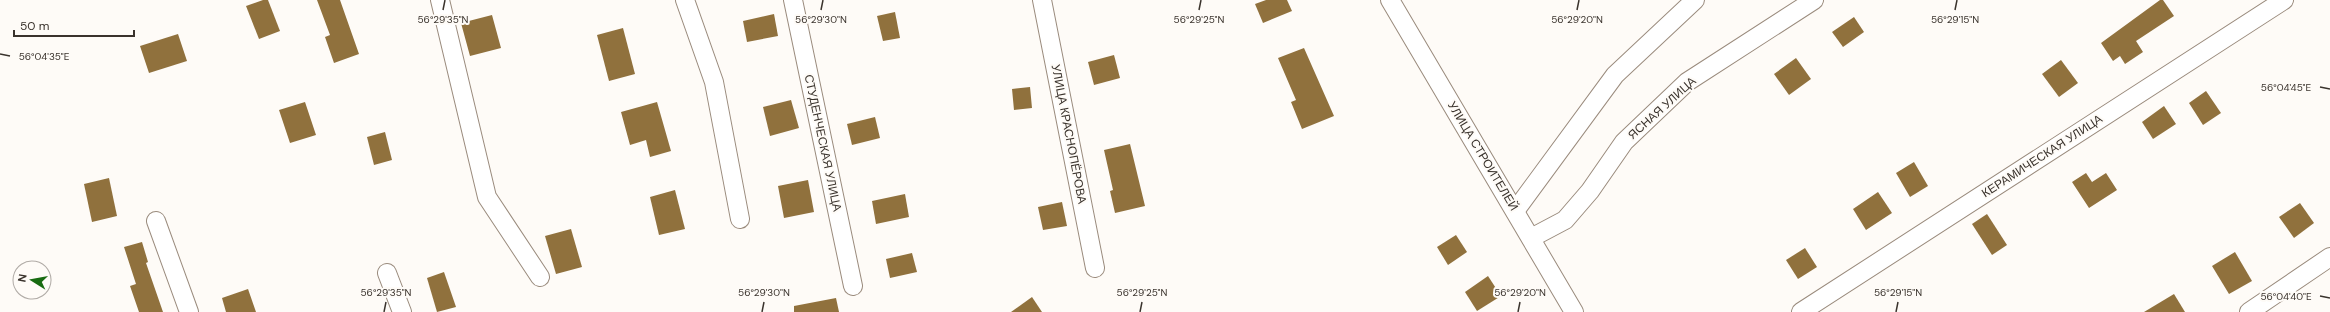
<svg xmlns="http://www.w3.org/2000/svg" width="2330" height="312" viewBox="0 0 2330 312" font-family="'DM Sans',sans-serif">
	<style>
		.building { fill: #90713d }
		.lines { fill: none; stroke-linecap: round; stroke-linejoin: round }
		.minor-casing { stroke: #9a8b7d; stroke-width: 20 }
		.minor { stroke: #fff; stroke-width: 18 }
		.ticks { fill: none; stroke: #3a332d; stroke-width: 1.5 }
		.labels { text-anchor: middle; dominant-baseline: central; stroke-width: 4; stroke-linejoin: round; paint-order: stroke }
		.street-label { font-size: 12px; fill: #3a332d; stroke: #fefbf7 }
		.ticks-label { font-size: 10px; text-anchor: middle; fill: #3a332d; stroke: #fefbf7; stroke-width: 4; stroke-linejoin: round; paint-order: stroke }
	</style>
	<rect width="100%" height="100%" fill="#fefbf7"/>
	<g class="building">
		<polygon points="263,0 268,0 280,31 259,39 246,6"/>
		<polygon points="317,0 340,0 359,54 334,63 325,37 330,35"/>
		<polygon points="1266,0 1287,0 1292,11 1263,23 1255,4"/>
		<polygon points="2160,0 2163,0 2174,16 2136,41 2143,52 2125,64 2120,56 2113,61 2101,43"/>
		<polygon points="895,12 900,38 883,41 877,16"/>
		<polygon points="774,14 778,36 747,42 743,21"/>
		<polygon points="492,15 501,48 470,56 461,23"/>
		<polygon points="1854,17 1864,32 1843,47 1832,32"/>
		<polygon points="623,28 635,74 609,81 597,35"/>
		<polygon points="178,34 187,61 149,73 140,46"/>
		<polygon points="1304,48 1334,116 1302,129 1291,102 1296,100 1278,58"/>
		<polygon points="1114,55 1120,78 1094,85 1088,62"/>
		<polygon points="1796,58 1811,79 1789,95 1774,74"/>
		<polygon points="2061,60 2078,83 2059,97 2042,74"/>
		<polygon points="1030,87 1032,108 1014,110 1012,89"/>
		<polygon points="2206,91 2221,113 2203,125 2189,103"/>
		<polygon points="791,100 799,128 770,136 763,107"/>
		<polygon points="305,102 316,135 290,143 279,110"/>
		<polygon points="657,102 671,151 650,157 646,140 630,145 621,112"/>
		<polygon points="2164,106 2176,124 2153,139 2142,122"/>
		<polygon points="875,117 880,138 852,145 847,124"/>
		<polygon points="385,132 392,160 374,165 367,137"/>
		<polygon points="1130,144 1145,206 1115,213 1110,191 1113,190 1104,150"/>
		<polygon points="1914,162 1928,186 1910,197 1896,173"/>
		<polygon points="2086,173 2092,182 2106,173 2117,190 2089,208 2072,182"/>
		<polygon points="109,178 117,216 92,222 84,184"/>
		<polygon points="808,180 814,212 784,218 778,186"/>
		<polygon points="675,190 685,229 659,235 650,197"/>
		<polygon points="1878,192 1892,213 1866,230 1853,209"/>
		<polygon points="905,194 909,217 876,224 872,201"/>
		<polygon points="1062,202 1067,226 1043,230 1038,207"/>
		<polygon points="2300,203 2314,223 2294,238 2279,217"/>
		<polygon points="1987,214 2007,245 1992,255 1972,224"/>
		<polygon points="571,229 582,267 556,274 545,236"/>
		<polygon points="1456,235 1467,252 1448,265 1437,247"/>
		<polygon points="142,242 148,262 146,263 163,312 139,312 130,286 136,284 124,247"/>
		<polygon points="1805,248 1817,267 1798,279 1786,260"/>
		<polygon points="2235,252 2252,281 2229,294 2212,266"/>
		<polygon points="912,253 917,272 890,278 886,259"/>
		<polygon points="444,272 456,307 437,312 427,278"/>
		<polygon points="1488,276 1501,296 1477,311 1465,292"/>
		<polygon points="248,289 256,312 226,312 222,298"/>
		<polygon points="2174,294 2185,312 2144,312"/>
		<polygon points="1032,297 1042,312 1011,312"/>
		<polygon points="836,298 839,312 794,312 794,306"/>
	</g>
	<g class="lines">
		<g class="minor-casing">
			<g id="minor">
				<polyline points="440,0 487,197 540,277"/>
				<polyline points="685,0 714,82 740,219"/>
				<polyline points="793,0 853,286"/>
				<polyline points="1042,0 1095,268"/>
				<polyline points="1390,0 1574,312"/>
				<polyline points="1515,211 1615,75 1695,0"/>
				<polyline points="156,221 189,312"/>
				<polyline points="1531,238 1565,220 1590,191 1624,142 1687,82 1814,0"/>
				<polyline points="387,273 402,312"/>
				<polyline points="1801,312 2284,0"/>
				<polyline points="2249,312 2330,257"/>
			</g>
		</g>
		<use href="#minor" class="minor"/>
	</g>
	<path class="ticks" d="M443 10 445 0M821 10 823 0M1199 10 1201 0M1577 10 1579 0M1955 10 1957 0M0 54 10 56M2320 87 2330 89M2320 296 2330 298M384 312 386 302M762 312 764 302M1140 312 1142 302M1518 312 1520 302M1896 312 1898 302"/>
	<g class="labels">
		<g class="street-label">
			<text transform="translate(1662 108) rotate(-42)">ЯСНАЯ УЛИЦА</text>
			<text transform="translate(1069 134) rotate(79)">УЛИЦА КРАСНОПЁРОВА</text>
			<text transform="translate(823 143) rotate(78)">СТУДЕНЧЕСКАЯ УЛИЦА</text>
			<text transform="translate(1483 156) rotate(59)">УЛИЦА СТРОИТЕЛЕЙ</text>
			<text transform="translate(2042 156) rotate(-33)">КЕРАМИЧЕСКАЯ УЛИЦА</text>
		</g>
	</g>
	<g class="ticks-label">
		<text x="443" y="23">56°29'35"N</text>
		<text x="821" y="23">56°29'30"N</text>
		<text x="1199" y="23">56°29'25"N</text>
		<text x="1577" y="23">56°29'20"N</text>
		<text x="1955" y="23">56°29'15"N</text>
		<text x="44" y="60">56°04'35"E</text>
		<text x="2286" y="91">56°04'45"E</text>
		<text x="386" y="296">56°29'35"N</text>
		<text x="764" y="296">56°29'30"N</text>
		<text x="1142" y="296">56°29'25"N</text>
		<text x="1520" y="296">56°29'20"N</text>
		<text x="1898" y="296">56°29'15"N</text>
		<text x="2286" y="300">56°04'40"E</text>
	</g>
	<g transform="translate(32 280) rotate(281)"><circle r="19" fill="#fefbf7" stroke="#b0aba6"/>
	<path d="M0-3L7 15L0 10L-7 15Z" fill="#186b11"/>
	<text y="-6" font-size="11" font-weight="bold" text-anchor="middle" fill="#3a332d">N</text>
	</g>
	<path d="M14 30v6h120v-6" fill="none" stroke="#3a332d" stroke-width="2"/>
	<text x="20" y="30" font-size="12" fill="#3a332d" stroke="#fefbf7" stroke-width="3" paint-order="stroke">50 m</text>
</svg>
